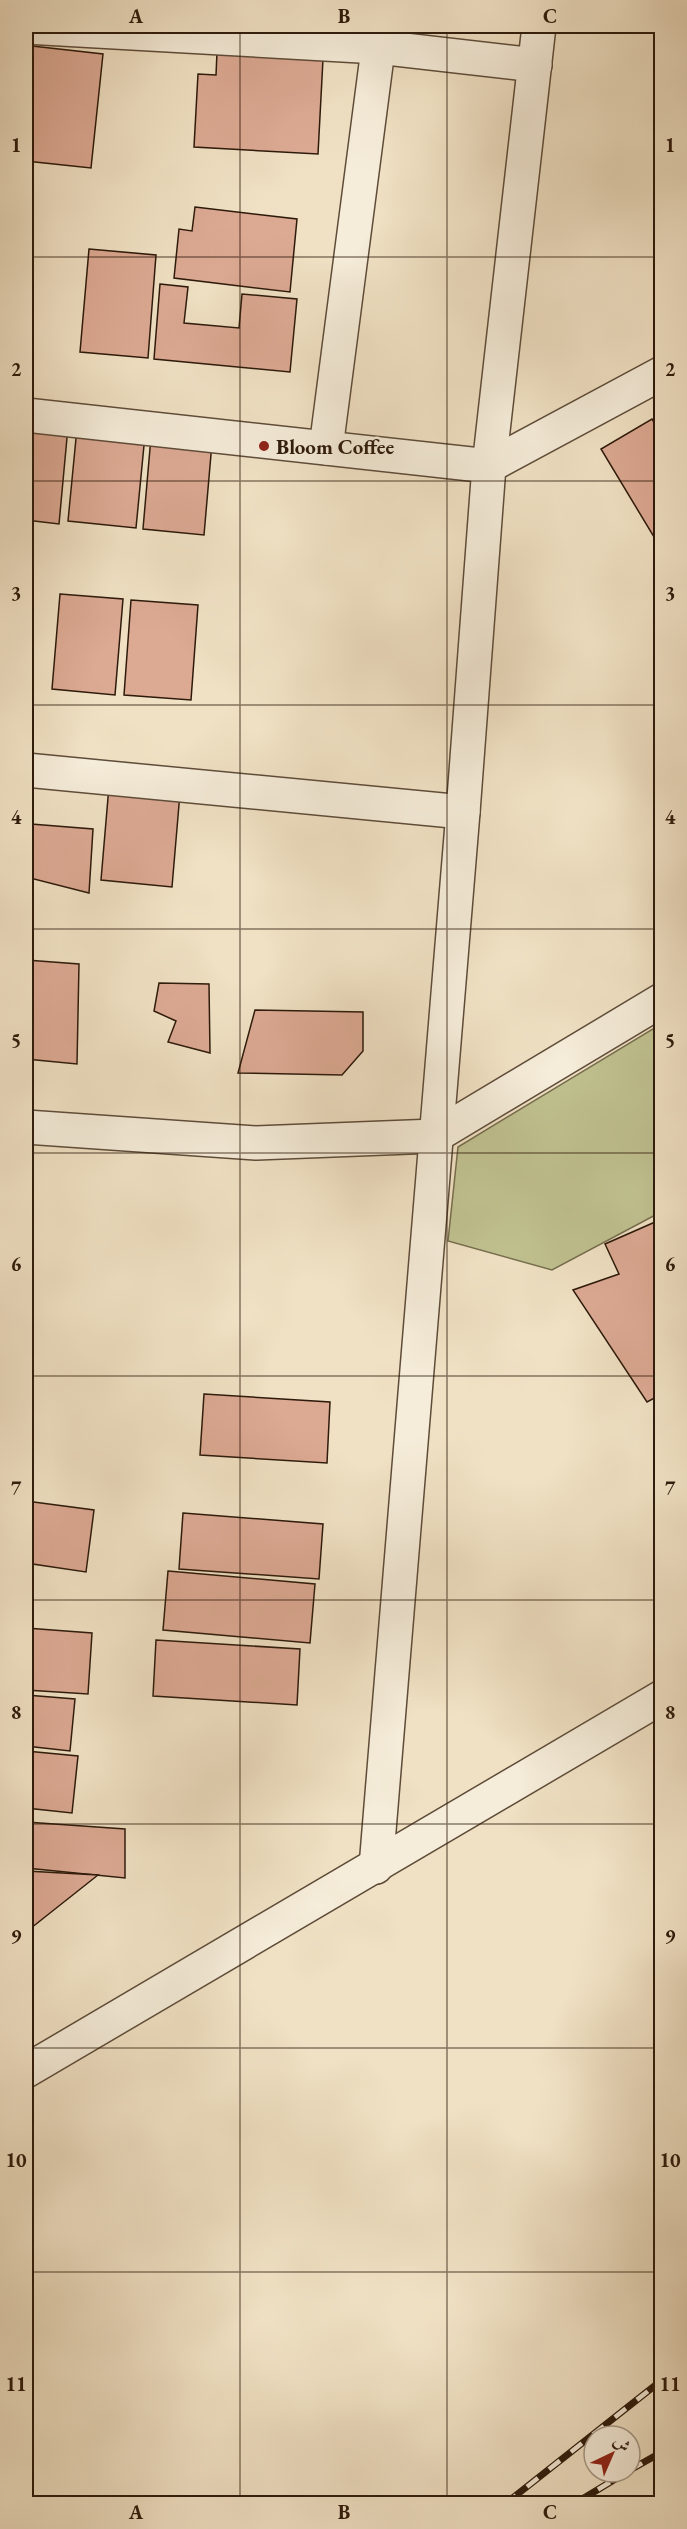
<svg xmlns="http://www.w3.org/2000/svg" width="687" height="2529" viewBox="0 0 687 2529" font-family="'EB Garamond',Amiri,serif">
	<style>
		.green { fill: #c0c190; stroke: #766e4e; stroke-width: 1.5 }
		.building { fill: #dca993; stroke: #2d1a0b; stroke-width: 1.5 }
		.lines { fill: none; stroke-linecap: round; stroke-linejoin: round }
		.street-casing { stroke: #5e4c39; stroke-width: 36 }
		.street { stroke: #f5ecd9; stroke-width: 33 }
		.rail-casing { stroke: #2d1a0b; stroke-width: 7 }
		.rail { stroke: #f5ecd9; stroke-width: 4.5; stroke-dasharray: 14; stroke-linecap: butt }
		.grid { fill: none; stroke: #2d1a0b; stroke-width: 1.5; stroke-opacity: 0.55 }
		.poi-dot { fill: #8f2418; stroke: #f5ecd9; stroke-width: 2 }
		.labels { text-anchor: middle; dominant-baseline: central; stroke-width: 5; stroke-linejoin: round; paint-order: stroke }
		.poi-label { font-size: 21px; font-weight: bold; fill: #2d1a0b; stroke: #f5ecd9; text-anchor: start }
		.neatline { fill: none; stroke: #2d1a0b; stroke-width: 2 }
		.grid-label { font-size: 20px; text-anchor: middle; font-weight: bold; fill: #2d1a0b }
	</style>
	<rect width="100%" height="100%" fill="#f0e1c4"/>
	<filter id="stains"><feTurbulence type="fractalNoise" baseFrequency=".00333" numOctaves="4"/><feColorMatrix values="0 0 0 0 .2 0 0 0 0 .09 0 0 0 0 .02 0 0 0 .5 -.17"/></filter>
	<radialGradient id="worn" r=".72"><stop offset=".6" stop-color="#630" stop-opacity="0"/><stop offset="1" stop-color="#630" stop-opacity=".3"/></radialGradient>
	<polygon class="green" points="661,1024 661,1212 552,1270 448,1241 458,1147"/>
	<g class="building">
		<polygon points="32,46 103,54 91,168 26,161 26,110"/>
		<polygon points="217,52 323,59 318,154 194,147 198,74 216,75"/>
		<polygon points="195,207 297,219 290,292 174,278 179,229 192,231"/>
		<polygon points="89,249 156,255 148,358 80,352"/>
		<polygon points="160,284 188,287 184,323 239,328 242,294 297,299 290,372 154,359"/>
		<polygon points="652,419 662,435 662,532 654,537 601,449"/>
		<polygon points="26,423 68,427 59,524 26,520"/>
		<polygon points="77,428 145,435 136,528 68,521"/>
		<polygon points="151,437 212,443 204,535 143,529"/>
		<polygon points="60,594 123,599 115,695 52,689"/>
		<polygon points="131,600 198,605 191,700 124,695"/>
		<polygon points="26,781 32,782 26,813"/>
		<polygon points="109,786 180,793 172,887 101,880"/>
		<polygon points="31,824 93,829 89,893 26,877 26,855"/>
		<polygon points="26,960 79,964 77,1064 26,1059"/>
		<polygon points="159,983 209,984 210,1053 168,1042 176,1021 154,1011"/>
		<polygon points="255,1010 363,1012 363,1051 342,1075 238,1073"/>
		<polygon points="662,1219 662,1394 647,1402 573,1290 619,1274 605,1244"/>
		<polygon points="204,1394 330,1402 327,1463 200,1455"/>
		<polygon points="26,1501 94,1510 86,1572 26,1563"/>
		<polygon points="183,1513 323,1524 319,1579 179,1569"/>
		<polygon points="168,1571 315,1584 310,1643 163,1630"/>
		<polygon points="26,1628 92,1633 88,1694 26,1690"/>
		<polygon points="156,1640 300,1649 297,1705 153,1696"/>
		<polygon points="26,1695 75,1699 70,1751 26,1746"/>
		<polygon points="26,1751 78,1756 72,1813 26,1808"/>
		<polygon points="26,1822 125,1829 125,1878 26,1868"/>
		<polygon points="26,1871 98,1875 26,1932"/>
	</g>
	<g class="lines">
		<g class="street-casing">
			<g id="street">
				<polyline points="26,27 378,47 535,65"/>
				<polyline points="26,415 489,466 662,373"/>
				<polyline points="326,448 381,26"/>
				<polyline points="26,770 463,812"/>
				<polyline points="26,1127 256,1143 435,1136 662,1000"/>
				<polyline points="376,1867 463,812 489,466 539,26"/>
				<polyline points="26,2071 662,1697"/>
			</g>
		</g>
		<use href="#street" class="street"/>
		<g class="rail-casing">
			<g id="rail">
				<polyline points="630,2470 662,2452"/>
				<polyline points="505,2504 662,2380"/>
				<polyline points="574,2504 627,2472"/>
			</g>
		</g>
		<use href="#rail" class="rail"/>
	</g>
	<path class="grid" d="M240 26V2504M447 26V2504M26 257H662M26 481H662M26 705H662M26 929H662M26 1153H662M26 1376H662M26 1600H662M26 1824H662M26 2048H662M26 2272H662"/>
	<circle class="poi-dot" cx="264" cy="446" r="6"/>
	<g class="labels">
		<g class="poi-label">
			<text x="276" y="446">Bloom Coffee</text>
		</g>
	</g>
	<rect width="687" height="2529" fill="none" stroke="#f0e1c4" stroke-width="66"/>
	<g transform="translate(612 2454) rotate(44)"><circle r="28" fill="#f5ecd9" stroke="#a59887" stroke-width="1.5"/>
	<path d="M0-4.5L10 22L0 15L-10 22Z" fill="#8f2418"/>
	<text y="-9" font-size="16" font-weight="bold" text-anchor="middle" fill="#2d1a0b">ش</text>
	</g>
	<rect x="33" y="33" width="621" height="2463" class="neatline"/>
	<g class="grid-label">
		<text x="136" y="23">A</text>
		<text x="344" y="23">B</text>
		<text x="550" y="23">C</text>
		<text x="16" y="152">1</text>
		<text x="670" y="152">1</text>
		<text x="16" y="376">2</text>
		<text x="670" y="376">2</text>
		<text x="16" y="600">3</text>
		<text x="670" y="600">3</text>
		<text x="16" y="824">4</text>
		<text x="670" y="824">4</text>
		<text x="16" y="1047">5</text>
		<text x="670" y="1047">5</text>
		<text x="16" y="1271">6</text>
		<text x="670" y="1271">6</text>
		<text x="16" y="1495">7</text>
		<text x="670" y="1495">7</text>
		<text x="16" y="1719">8</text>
		<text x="670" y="1719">8</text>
		<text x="16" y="1943">9</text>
		<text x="670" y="1943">9</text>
		<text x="16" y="2167">10</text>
		<text x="670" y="2167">10</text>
		<text x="16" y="2391">11</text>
		<text x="670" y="2391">11</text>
		<text x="136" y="2519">A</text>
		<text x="344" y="2519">B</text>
		<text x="550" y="2519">C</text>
	</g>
	<rect width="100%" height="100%" filter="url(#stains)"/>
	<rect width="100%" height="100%" fill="url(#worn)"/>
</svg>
